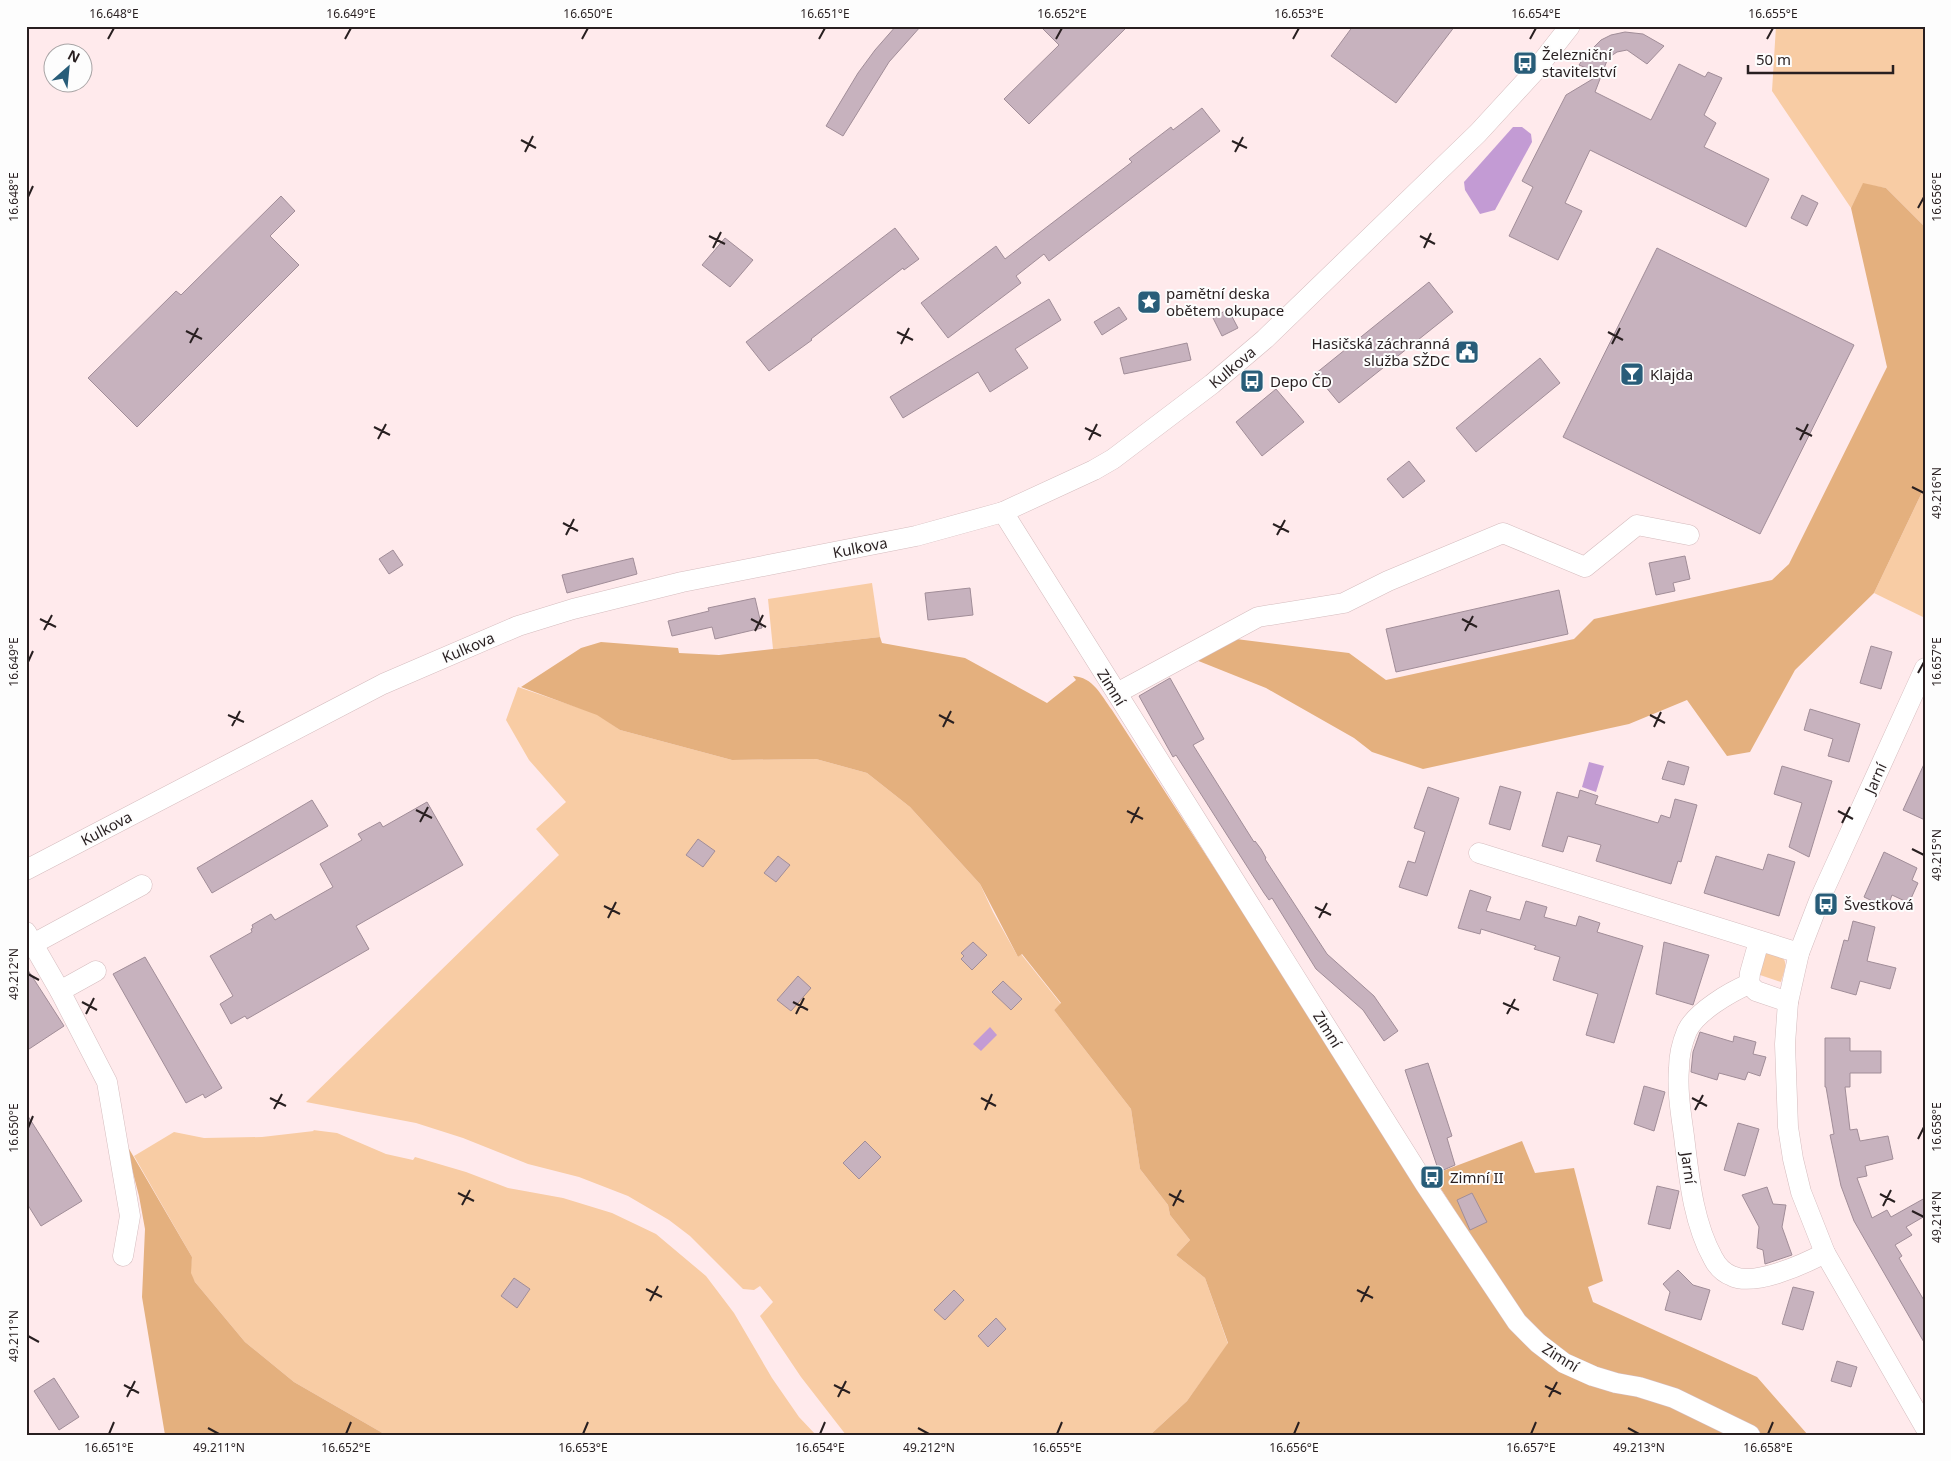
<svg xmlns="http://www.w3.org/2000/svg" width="1951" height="1461" viewBox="0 0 1951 1461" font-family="'Noto Sans',sans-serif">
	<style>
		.green { fill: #f8cca4 }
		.forest { fill: #e4b07e }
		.water { fill: #c39bd4 }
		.building { fill: #c7b2be; stroke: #a18d98 }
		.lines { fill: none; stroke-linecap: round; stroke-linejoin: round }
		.minor-casing { stroke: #d5bcbe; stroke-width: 21 }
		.minor { stroke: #fff; stroke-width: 20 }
		.ticks { fill: none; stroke: #281f20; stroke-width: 2 }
		.labels { text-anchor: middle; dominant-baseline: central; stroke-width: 4; stroke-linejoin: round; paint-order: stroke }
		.poi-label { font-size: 15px; fill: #281f20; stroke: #fdfdfd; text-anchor: start }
		.street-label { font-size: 15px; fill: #281f20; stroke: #fdfdfd }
		.neatline { fill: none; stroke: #281f20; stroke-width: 2 }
		.ticks-label { font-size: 12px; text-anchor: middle; fill: #281f20 }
	</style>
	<rect width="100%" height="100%" fill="#ffeaec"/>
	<g class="green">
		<polygon points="1776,26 1925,26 1925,227 1886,188 1863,184 1851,208 1772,91"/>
		<polygon points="1925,486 1925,618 1874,593"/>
		<polygon points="872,583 880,637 773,649 768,599"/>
		<polygon points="518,687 597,714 620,730 732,760 816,759 867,773 910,807 980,884 993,912 1018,957 1021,954 1061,1004 1054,1010 1131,1109 1140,1169 1168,1205 1170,1215 1190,1240 1176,1255 1205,1278 1228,1344 1187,1401 1150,1435 846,1435 801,1377 760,1316 773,1302 760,1286 754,1290 743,1289 690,1236 669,1220 628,1196 579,1177 528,1164 463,1138 416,1123 306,1102 559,855 536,829 566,802 529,760 506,720"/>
		<path d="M1768 953C1790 958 1787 962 1781 982L1757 974 1764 955Z"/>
		<polygon points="313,1130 337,1133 386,1154 413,1160 415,1157 466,1172 508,1188 563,1198 612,1213 656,1234 706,1276 734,1313 772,1378 799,1417 816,1435 386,1435 294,1382 245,1342 195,1282 190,1273 192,1257 134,1156 174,1132 204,1138 262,1137 314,1131"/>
	</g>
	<g class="forest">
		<polygon points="1863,183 1886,188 1925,227 1925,486 1874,593 1795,670 1750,752 1727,756 1687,700 1629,724 1423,769 1372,752 1354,738 1266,688 1196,660 1236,639 1349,653 1386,680 1574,639 1594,619 1772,580 1789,564 1887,367 1851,208"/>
		<path d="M880 637 882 643 965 658 1047 703 1076 680 1073 676C1093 677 1101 695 1112 710L1287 980 1528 1343 1736 1435H1150L1187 1401 1228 1343 1205 1278 1176 1255 1190 1240 1170 1215 1168 1205 1140 1169 1131 1109 1054 1010 1061 1003 1022 954 1018 957 980 884 910 807 867 773 816 759 732 760 620 730 597 715 521 687 581 648 601 642 678 648 679 653 719 655Z"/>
		<polygon points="1522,1141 1535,1173 1574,1168 1603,1281 1588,1287 1593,1302 1757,1377 1808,1435 1759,1435 1566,1356 1528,1324 1432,1175"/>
		<polygon points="125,1142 192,1257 191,1273 195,1282 245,1342 294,1382 386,1435 165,1435 142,1297 145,1229 139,1196"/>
	</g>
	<g class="water">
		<polygon points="1513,127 1522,127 1531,134 1532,142 1495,210 1480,214 1465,190 1464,182"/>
		<polygon points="1589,762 1604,766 1596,792 1582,787"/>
		<polygon points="990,1027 997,1035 981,1051 973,1044"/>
	</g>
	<g class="building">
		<polygon points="896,26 921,26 889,62 843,136 826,126 858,73 875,50"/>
		<polygon points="1040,26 1128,26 1029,124 1004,99 1059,45"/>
		<polygon points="1353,26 1455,26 1396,103 1331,56"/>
		<polygon points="1625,32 1643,34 1664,46 1647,64 1627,50 1617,52 1608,58 1595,92 1651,120 1679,64 1705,77 1708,72 1722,78 1704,115 1716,123 1704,147 1769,179 1746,227 1590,150 1565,203 1582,211 1558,260 1509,236 1533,187 1522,181 1566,95 1601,74 1579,65 1585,56 1601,40 1611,35"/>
		<polygon points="1202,108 1220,131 1049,261 1044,254 1016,276 1021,283 948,338 921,303 996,246 1005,259 1132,162 1129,159 1171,127 1173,130"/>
		<polygon points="1802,195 1818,203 1807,226 1791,218"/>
		<polygon points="281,196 295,211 270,236 299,265 137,427 88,378 176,291 181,295"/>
		<polygon points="895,228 919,259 904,270 903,268 811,339 812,340 769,371 746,342"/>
		<polygon points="725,238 753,260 730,287 702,265"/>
		<polygon points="1657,248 1854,345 1760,534 1563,437"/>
		<polygon points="1429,282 1453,312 1339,403 1315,374"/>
		<polygon points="1049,299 1061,320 1015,349 1028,368 990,392 978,372 903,418 890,397"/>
		<polygon points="1119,307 1127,319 1102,335 1094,322"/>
		<polygon points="1228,309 1238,328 1222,336 1213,318"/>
		<polygon points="1187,343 1191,360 1124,374 1120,358"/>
		<polygon points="1540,358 1560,383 1476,452 1456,428"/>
		<polygon points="1276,389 1304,422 1262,456 1236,422"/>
		<polygon points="1409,461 1425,481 1403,498 1387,479"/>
		<polygon points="393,550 403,565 389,574 379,559"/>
		<polygon points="1685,556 1690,579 1673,583 1675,591 1656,595 1649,563"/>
		<polygon points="633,558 637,574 567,593 562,575"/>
		<polygon points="970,588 973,615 928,620 925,593"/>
		<polygon points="1559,590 1568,634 1396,672 1386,629"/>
		<polygon points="755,598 762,628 715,639 712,627 672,636 668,621 709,611 708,608"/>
		<polygon points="1871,646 1892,652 1881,689 1860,683"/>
		<polygon points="1170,678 1204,739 1193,745 1254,842 1255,841 1261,849 1266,858 1265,859 1327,954 1374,996 1398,1031 1384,1041 1363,1010 1316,969 1272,898 1269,900 1264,893 1176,755 1173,757 1139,696"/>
		<polygon points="1810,709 1860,724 1849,762 1828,756 1833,739 1804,730"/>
		<polygon points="1668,761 1689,767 1684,785 1662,779"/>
		<polygon points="1925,762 1925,820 1903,810"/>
		<polygon points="1782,766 1832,781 1809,857 1789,847 1802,803 1774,794"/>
		<polygon points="1500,786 1521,792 1510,830 1489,824"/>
		<polygon points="1428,787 1459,798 1427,896 1399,887 1408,861 1415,863 1425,832 1414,828"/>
		<polygon points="1580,790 1598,796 1595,804 1658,823 1661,815 1670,818 1675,799 1697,805 1681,862 1678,861 1671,884 1596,861 1601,845 1568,836 1563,852 1542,846 1557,792 1578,798"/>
		<polygon points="312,800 328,826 212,893 197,868"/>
		<polygon points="427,802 463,865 356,926 369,949 247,1019 245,1016 231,1024 220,1004 233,996 210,956 252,932 251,929 253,928 252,925 271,914 275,920 333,887 320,864 362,840 358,834 380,822 383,827"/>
		<polygon points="698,839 715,851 703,867 686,855"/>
		<polygon points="1884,852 1917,868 1912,880 1918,883 1909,903 1892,895 1887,908 1864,897"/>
		<polygon points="1768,854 1795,862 1779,916 1704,893 1716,856 1763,870"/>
		<polygon points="778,856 790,865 776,882 764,873"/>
		<polygon points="1470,890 1491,897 1486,911 1520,920 1526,901 1547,907 1544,917 1576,926 1579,916 1600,923 1597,932 1643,946 1614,1043 1586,1035 1598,994 1553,980 1560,957 1534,949 1536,946 1481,929 1480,934 1458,928"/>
		<polygon points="1853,921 1875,927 1867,961 1896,968 1890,989 1860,981 1856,995 1831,988 1844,940 1848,941"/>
		<polygon points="973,942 987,955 972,970 961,959 964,956 961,953"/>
		<polygon points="1664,942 1709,955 1693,1005 1656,994"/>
		<polygon points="145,957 222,1088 205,1098 203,1094 186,1103 113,974"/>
		<polygon points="26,967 64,1026 26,1051"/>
		<polygon points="798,976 811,988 791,1011 777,1000"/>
		<polygon points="1003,981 1022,999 1011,1010 992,992"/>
		<polygon points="1700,1032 1733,1042 1734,1036 1756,1042 1753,1054 1766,1057 1760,1076 1748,1072 1745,1080 1719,1073 1717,1080 1691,1072 1693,1052"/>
		<polygon points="1825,1038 1850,1038 1850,1051 1881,1051 1881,1073 1850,1073 1850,1087 1845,1087 1850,1130 1857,1129 1860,1141 1888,1136 1893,1159 1865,1166 1867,1176 1857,1178 1872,1218 1887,1210 1891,1217 1925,1198 1925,1216 1906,1227 1912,1235 1895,1245 1902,1256 1899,1258 1925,1302 1925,1344 1854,1221 1841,1186 1830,1135 1834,1134 1826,1087 1825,1087"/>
		<polygon points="1428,1063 1452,1136 1447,1138 1455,1165 1439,1172 1405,1070"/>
		<polygon points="1644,1086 1665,1092 1654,1131 1634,1124"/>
		<polygon points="26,1113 82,1201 41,1226 26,1202"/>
		<polygon points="1738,1123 1759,1129 1745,1176 1724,1170"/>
		<polygon points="865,1141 881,1157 859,1179 843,1163"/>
		<polygon points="1657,1186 1679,1191 1670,1229 1648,1224"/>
		<polygon points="1767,1187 1773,1204 1786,1205 1782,1227 1792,1255 1765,1264 1763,1250 1757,1248 1759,1227 1742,1195"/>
		<polygon points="1472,1193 1487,1222 1470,1230 1457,1200"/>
		<polygon points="1678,1270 1693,1285 1710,1290 1701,1320 1665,1310 1670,1292 1663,1284"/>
		<polygon points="514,1278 530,1289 517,1308 501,1296"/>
		<polygon points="1793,1287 1814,1292 1803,1330 1782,1324"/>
		<polygon points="954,1290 964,1300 945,1320 934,1310"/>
		<polygon points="996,1318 1006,1329 988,1347 978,1336"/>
		<polygon points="1837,1361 1857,1367 1851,1387 1831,1381"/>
		<polygon points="54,1378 79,1417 59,1430 34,1391"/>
	</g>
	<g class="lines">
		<g class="minor-casing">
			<g id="minor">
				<polyline points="1003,512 1425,1184 1517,1322 1538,1343 1564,1363 1593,1376 1616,1383 1639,1387 1674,1398 1750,1435"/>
				<polyline points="1925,668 1819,901 1799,953 1788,1002 1785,1044 1788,1127 1793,1159 1801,1192 1825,1253 1925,1427"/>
				<polyline points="1117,693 1258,617 1344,603 1388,581 1503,533 1585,567 1637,525 1689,535"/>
				<polyline points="1479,853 1799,953"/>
				<polyline points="26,870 383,684 518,626 573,609 682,582 916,536 1003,512 1094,470 1113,459 1212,384 1265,339 1478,133 1534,72 1570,26"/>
				<polyline points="26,932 60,991 107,1082 130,1216 123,1256"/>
				<polyline points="1759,941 1750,973 1749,984 1756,991 1788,1002"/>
				<polyline points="33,944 142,885"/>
				<path d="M1749 984C1730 992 1696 1012 1687 1031 1682 1043 1679 1056 1679 1068 1677 1091 1681 1114 1684 1136 1689 1177 1693 1222 1713 1258 1717 1266 1724 1273 1732 1276 1754 1287 1804 1264 1825 1253"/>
				<polyline points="60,991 96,971"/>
			</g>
		</g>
		<use href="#minor" class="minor"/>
	</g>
	<path class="ticks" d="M108 39 114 28M345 39 351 28M582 39 588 28M819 39 825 28M1056 39 1062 28M1293 39 1299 28M1530 39 1536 28M1767 39 1773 28M521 140 536 148M1232 141 1247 148M525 152 533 136M1235 152 1243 137M28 197 33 186M1918 208 1924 197M709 236 725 244M1420 236 1435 244M713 248 721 232M1424 248 1431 233M186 331 202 339M897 332 913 340M1608 332 1623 340M190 343 198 328M901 344 909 328M1612 344 1620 328M374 427 390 435M1085 428 1101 436M1796 428 1812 436M378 439 386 424M1089 440 1097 424M1800 440 1808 424M1912 487 1924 493M563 523 578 531M1273 524 1289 532M566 535 574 519M1277 535 1285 520M40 619 56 627M751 619 766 627M1462 619 1477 627M44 630 52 615M755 631 763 615M1465 631 1473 616M28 662 33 651M1918 673 1924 662M228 715 244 722M939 715 954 723M1650 715 1665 723M232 726 240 711M943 727 951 711M1654 727 1661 712M416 810 432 818M1127 811 1143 819M1838 811 1853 819M420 822 428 807M1131 823 1139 807M1842 823 1850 807M1912 849 1924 855M604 906 620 914M1315 907 1331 915M608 918 616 902M1319 918 1327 903M28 974 39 980M82 1002 97 1010M793 1002 808 1010M1503 1003 1519 1010M86 1014 94 998M796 1014 804 998M1507 1014 1515 999M270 1098 286 1106M981 1098 996 1106M1692 1098 1707 1106M274 1109 282 1094M985 1110 992 1094M1695 1110 1703 1095M28 1128 33 1116M1918 1139 1924 1127M458 1193 474 1201M1169 1194 1184 1202M1880 1194 1895 1202M462 1205 470 1190M1173 1206 1181 1190M1883 1206 1891 1190M1912 1211 1924 1217M646 1289 662 1297M1357 1290 1373 1298M650 1301 658 1286M1361 1302 1369 1286M28 1336 39 1342M124 1385 139 1393M834 1385 850 1393M1545 1386 1561 1394M127 1397 135 1381M838 1397 846 1381M1549 1397 1557 1382M208 1428 219 1434M918 1428 929 1434M1628 1428 1639 1434M109 1434 114 1422M346 1434 351 1422M583 1434 588 1422M820 1434 825 1422M1057 1434 1062 1422M1294 1434 1299 1422M1531 1434 1536 1422M1768 1434 1773 1422"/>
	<defs>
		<g id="bus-square" transform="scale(1.25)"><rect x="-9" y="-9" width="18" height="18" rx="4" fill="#285d79" stroke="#fdfdfd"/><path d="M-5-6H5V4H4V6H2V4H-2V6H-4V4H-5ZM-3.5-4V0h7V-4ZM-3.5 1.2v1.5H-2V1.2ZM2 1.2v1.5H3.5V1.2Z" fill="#fff"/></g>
		<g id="sight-square" transform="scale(1.25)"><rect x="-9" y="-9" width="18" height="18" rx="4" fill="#285d79" stroke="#fdfdfd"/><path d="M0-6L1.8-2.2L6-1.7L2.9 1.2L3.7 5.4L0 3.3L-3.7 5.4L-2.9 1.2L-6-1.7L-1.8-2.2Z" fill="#fff"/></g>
		<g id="civic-square" transform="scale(1.25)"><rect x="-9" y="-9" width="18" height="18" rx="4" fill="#285d79" stroke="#fdfdfd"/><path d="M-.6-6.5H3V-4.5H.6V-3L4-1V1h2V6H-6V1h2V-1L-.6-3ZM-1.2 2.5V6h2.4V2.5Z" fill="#fff"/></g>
		<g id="bar-square" transform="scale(1.25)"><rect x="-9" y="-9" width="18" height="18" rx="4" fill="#285d79" stroke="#fdfdfd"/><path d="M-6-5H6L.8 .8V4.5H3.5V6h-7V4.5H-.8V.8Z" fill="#fff"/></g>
	</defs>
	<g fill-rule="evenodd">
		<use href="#bus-square" x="1525" y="63"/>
		<use href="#sight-square" x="1149" y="302"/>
		<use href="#civic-square" x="1467" y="352"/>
		<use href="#bar-square" x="1632" y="374"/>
		<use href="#bus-square" x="1252" y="381"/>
		<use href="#bus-square" x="1826" y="904"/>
		<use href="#bus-square" x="1432" y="1177"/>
	</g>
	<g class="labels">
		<g class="poi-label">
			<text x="1542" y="54">Železniční<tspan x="1542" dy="17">stavitelství</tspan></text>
			<text x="1166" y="293">pamětní deska<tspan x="1166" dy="17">obětem okupace</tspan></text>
			<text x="1450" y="343" text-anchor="end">Hasičská záchranná<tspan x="1450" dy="17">služba SŽDC</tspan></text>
			<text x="1650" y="374">Klajda</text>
			<text x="1270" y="381">Depo ČD</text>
			<text x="1844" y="904">Švestková</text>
			<text x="1450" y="1177">Zimní II</text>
		</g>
		<g class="street-label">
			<text transform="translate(1232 367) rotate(-40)">Kulkova</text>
			<text transform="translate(860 547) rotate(-11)">Kulkova</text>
			<text transform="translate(468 647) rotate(-23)">Kulkova</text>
			<text transform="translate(1112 687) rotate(58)">Zimní</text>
			<text transform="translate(1875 778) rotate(-66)">Jarní</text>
			<text transform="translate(106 828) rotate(-28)">Kulkova</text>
			<text transform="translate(1328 1029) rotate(58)">Zimní</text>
			<text transform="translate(1689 1168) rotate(82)">Jarní</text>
			<text transform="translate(1561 1357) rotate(32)">Zimní</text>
		</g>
	</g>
	<rect width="1951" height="1461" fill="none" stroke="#fdfdfd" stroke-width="55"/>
	<g transform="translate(68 68) rotate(27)"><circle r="24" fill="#fdfdfd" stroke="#a8a4a5"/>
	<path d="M0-4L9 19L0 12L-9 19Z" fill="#285d79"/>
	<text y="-8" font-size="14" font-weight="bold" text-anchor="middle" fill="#281f20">N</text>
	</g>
	<path d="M1748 65v8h145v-8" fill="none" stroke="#281f20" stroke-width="2.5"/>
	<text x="1756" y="65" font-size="15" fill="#281f20" stroke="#fdfdfd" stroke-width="4" paint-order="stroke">50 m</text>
	<rect x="28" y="28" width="1896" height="1406" class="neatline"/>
	<g class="ticks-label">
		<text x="114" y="18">16.648°E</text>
		<text x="351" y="18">16.649°E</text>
		<text x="588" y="18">16.650°E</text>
		<text x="825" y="18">16.651°E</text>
		<text x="1062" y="18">16.652°E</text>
		<text x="1299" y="18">16.653°E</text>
		<text x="1536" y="18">16.654°E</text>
		<text x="1773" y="18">16.655°E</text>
		<text transform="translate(1937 197) rotate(-90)" y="4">16.656°E</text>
		<text transform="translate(14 197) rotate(-90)" y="4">16.648°E</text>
		<text transform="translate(1937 493) rotate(-90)" y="4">49.216°N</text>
		<text transform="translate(1937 662) rotate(-90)" y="4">16.657°E</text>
		<text transform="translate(14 662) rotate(-90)" y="4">16.649°E</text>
		<text transform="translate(1937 855) rotate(-90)" y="4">49.215°N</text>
		<text transform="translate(14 974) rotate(-90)" y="4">49.212°N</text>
		<text transform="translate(1937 1127) rotate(-90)" y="4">16.658°E</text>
		<text transform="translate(14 1128) rotate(-90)" y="4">16.650°E</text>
		<text transform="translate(1937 1217) rotate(-90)" y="4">49.214°N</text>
		<text transform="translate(14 1336) rotate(-90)" y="4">49.211°N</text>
		<text x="109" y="1452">16.651°E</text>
		<text x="219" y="1452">49.211°N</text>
		<text x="346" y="1452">16.652°E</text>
		<text x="583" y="1452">16.653°E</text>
		<text x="820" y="1452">16.654°E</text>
		<text x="929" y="1452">49.212°N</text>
		<text x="1057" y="1452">16.655°E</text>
		<text x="1294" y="1452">16.656°E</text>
		<text x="1531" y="1452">16.657°E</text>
		<text x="1639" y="1452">49.213°N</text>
		<text x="1768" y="1452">16.658°E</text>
	</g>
</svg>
